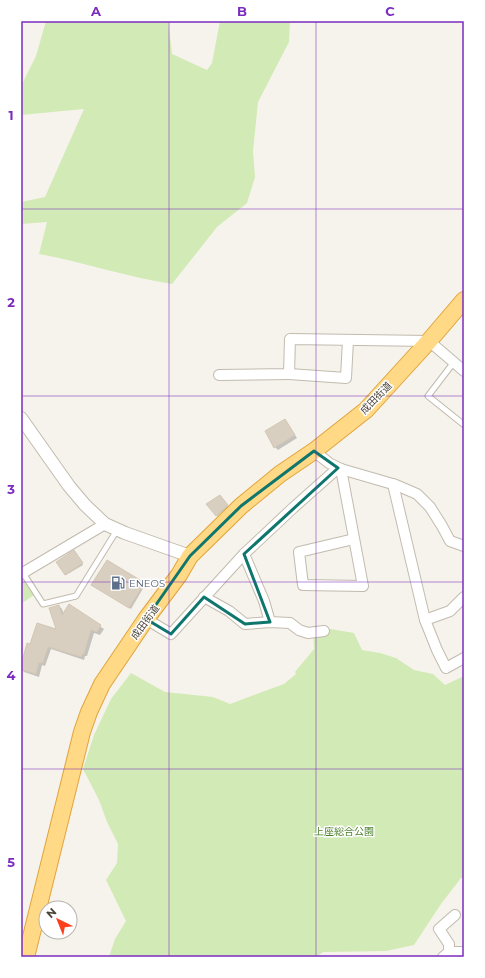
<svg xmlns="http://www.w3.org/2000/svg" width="485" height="978" viewBox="0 0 485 978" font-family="Montserrat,'Noto Sans JP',sans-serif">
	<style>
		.green { fill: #d2eab5 }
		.shadow { fill: #0003 }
		.building { fill: #d8cfc1; stroke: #d3c7b4 }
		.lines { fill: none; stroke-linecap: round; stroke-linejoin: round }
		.service-casing { stroke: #c2bbae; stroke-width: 7 }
		.minor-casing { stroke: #c2bbae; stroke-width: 12 }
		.tertiary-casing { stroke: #c2bbae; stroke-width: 14 }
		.trunk-casing { stroke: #e0a43c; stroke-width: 18 }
		.service { stroke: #fff; stroke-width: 5 }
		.minor { stroke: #fff; stroke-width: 10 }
		.tertiary { stroke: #fff; stroke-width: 12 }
		.trunk { stroke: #ffd985; stroke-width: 16 }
		.marked { fill: none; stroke: #0f766e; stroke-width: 3; stroke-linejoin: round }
		.grid { fill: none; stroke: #7b2cbf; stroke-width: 1; stroke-opacity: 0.55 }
		.labels { text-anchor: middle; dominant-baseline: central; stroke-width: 3; stroke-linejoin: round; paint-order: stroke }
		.street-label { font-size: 10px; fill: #4b4439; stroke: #fff }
		.service-label { font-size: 10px; fill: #4e5e75; stroke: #fff; text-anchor: start }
		.park-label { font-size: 10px; fill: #4a7f2a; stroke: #fff }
		.neatline { fill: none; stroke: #7b2cbf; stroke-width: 1.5 }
		.grid-label { font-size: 13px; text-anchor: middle; font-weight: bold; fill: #7b2cbf }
	</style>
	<rect width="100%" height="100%" fill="#f6f3ec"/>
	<g class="green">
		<path d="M46 21H168L172 54 207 70 212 63 220 21H290L289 42 258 102 253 151 255 177 247 203 217 227 172 284C127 277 83 262 39 254L47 222 21 224V202L45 197 84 109 21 115V86L36 56Z"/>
		<polygon points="22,579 34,595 21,604 21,580"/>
		<polygon points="313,626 354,633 362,650 380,653 396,658 414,670 433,674 445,685 464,676 464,878 461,878 441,904 414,945 386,951 323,952 316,957 109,957 115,939 126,921 106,880 117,863 118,844 107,822 99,800 83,769 94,735 111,699 131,673 165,692 213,697 230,704 284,684 296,674 295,672 314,649"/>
	</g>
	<g class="shadow">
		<polygon points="285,420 297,438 278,450 275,447"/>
		<polygon points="220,497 228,507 217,516 207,505"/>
		<polygon points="75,552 83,565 66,575 65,574"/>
		<polygon points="144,584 145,585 131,609 94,586"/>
		<polygon points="59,606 62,609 64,615 69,606 104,629 100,635 94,633 87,656 85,656 84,660 51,649 45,666 42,665 39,677 24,672 21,668 31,645 57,630"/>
	</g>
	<g class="building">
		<polygon points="285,419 295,435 274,448 265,431"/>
		<polygon points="220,495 228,505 216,516 206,504"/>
		<polygon points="74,550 83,563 65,575 56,562"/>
		<polygon points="107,560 145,583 129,608 91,585"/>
		<polygon points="69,604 101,625 97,632 91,630 84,654 83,653 81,657 48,647 43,663 39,663 36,674 21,670 21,665 27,643 30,644 37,623 56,629 49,608 59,605 62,615"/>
	</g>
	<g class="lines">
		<g class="service-casing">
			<g id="service">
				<polyline points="454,362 428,396 463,424 464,423"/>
				<polyline points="23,573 43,604 76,596 117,530"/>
			</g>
		</g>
		<g class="minor-casing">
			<g id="minor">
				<polyline points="289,374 346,378 348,340"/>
				<polyline points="219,375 289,374 290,339 429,341 464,371"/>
				<polyline points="314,451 329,463 341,469 396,485 417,494 430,507 442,526 450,541 464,546"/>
				<polyline points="341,469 363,586 303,585 299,552 354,539"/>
				<polyline points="393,484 425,620 437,650 446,668 464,658"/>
				<polyline points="244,554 264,601 270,622"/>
				<polyline points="21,574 105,524"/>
				<polyline points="204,597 229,611 245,624 270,622 290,623 299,630 308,633 324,631"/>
				<polyline points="146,619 171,634 244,554 293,508 338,468"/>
				<polyline points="425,620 450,611 464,597"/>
				<polyline points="449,952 449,944 439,929 455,915"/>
				<polyline points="443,957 449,952 464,952"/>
			</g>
		</g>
		<g class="tertiary-casing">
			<polyline id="tertiary" points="21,418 69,486 85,505 105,524 125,533 190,556"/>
		</g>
		<g class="trunk-casing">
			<polyline id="trunk" points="26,957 82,732 89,712 102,684 146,619 179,575 190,556 241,506 280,474 314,451 366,410 429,341 464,300"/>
		</g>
		<use href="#service" class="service"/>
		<use href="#minor" class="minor"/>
		<use href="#tertiary" class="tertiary"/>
		<use href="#trunk" class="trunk"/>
	</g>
	<path class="marked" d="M314 451 338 468 244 554 270 622 245 624 204 597 171 634 146 619 190 556 241 506Z"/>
	<path class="grid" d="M169 21V957M316 21V957M21 209H464M21 396H464M21 582H464M21 769H464"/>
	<defs>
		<g id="fuel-bare" transform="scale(1.08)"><path d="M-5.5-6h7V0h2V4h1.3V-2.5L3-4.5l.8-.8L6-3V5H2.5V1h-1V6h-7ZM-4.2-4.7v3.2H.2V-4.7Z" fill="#5c6f8a" stroke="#fff" stroke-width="2.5" paint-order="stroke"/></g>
	</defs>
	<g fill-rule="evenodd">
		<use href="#fuel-bare" x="118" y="583"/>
	</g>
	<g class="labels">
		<g class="street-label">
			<text transform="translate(376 398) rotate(-46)">成田街道</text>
			<text transform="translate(145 622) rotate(-54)">成田街道</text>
		</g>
		<g class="service-label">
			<text x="129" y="583">ENEOS</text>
		</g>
		<g class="park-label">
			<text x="344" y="831">上座総合公園</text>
		</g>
	</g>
	<rect width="485" height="978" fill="none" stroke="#ffffff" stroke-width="44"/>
	<g transform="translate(58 920) rotate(317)"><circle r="19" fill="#ffffff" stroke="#b7b4b0"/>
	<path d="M0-3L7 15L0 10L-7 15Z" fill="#fc3f1d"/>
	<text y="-6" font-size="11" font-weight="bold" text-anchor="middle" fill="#4b4439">N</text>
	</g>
	<rect x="22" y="22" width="441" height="934" class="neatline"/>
	<g class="grid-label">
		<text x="96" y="16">A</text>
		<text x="242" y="16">B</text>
		<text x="390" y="16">C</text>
		<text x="11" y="120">1</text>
		<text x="11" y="307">2</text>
		<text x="11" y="494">3</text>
		<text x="11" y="680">4</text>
		<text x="11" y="867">5</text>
	</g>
</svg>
